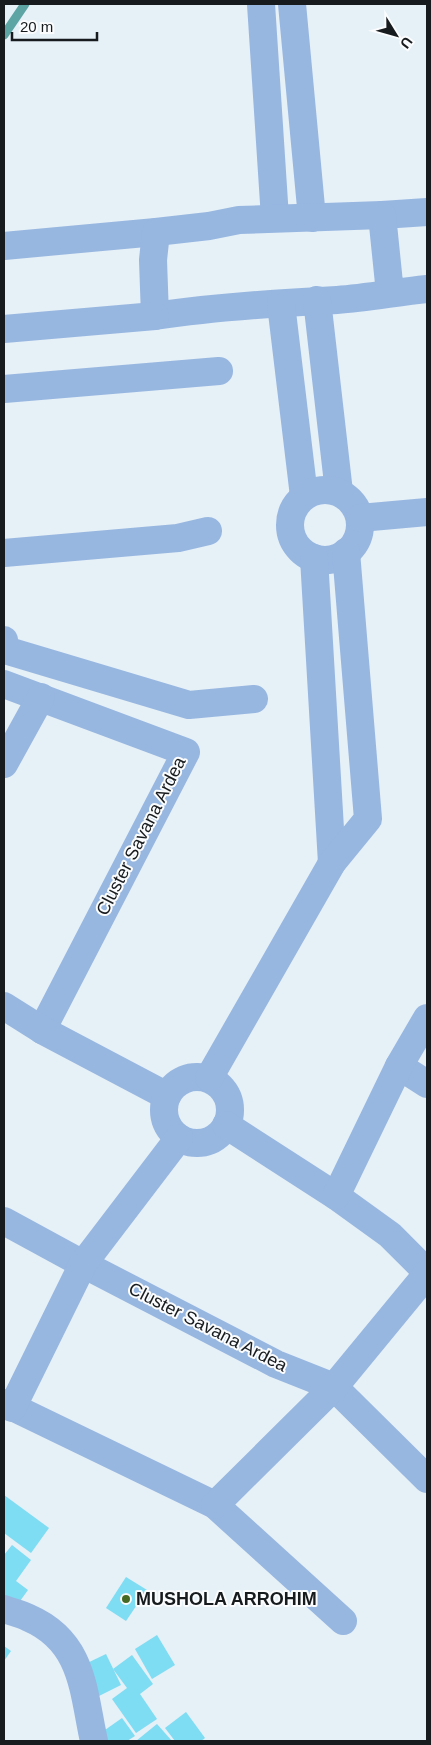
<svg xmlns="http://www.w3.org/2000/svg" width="431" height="1745" viewBox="0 0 431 1745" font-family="Helvetica,sans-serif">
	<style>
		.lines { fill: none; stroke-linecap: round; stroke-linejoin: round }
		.stream { stroke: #5da4a4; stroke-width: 9 }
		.building { fill: #7edcf3 }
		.street { stroke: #97b6e0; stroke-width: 28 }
		.poi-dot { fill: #456a24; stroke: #fafcfd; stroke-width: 2 }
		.labels { text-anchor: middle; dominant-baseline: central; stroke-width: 4; stroke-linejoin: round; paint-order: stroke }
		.street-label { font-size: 18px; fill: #181b1e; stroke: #fafcfd }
		.poi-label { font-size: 18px; font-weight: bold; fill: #181b1e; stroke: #fafcfd; text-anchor: start }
	</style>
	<rect width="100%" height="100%" fill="#e5f0f7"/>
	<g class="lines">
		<polyline class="stream" points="4,35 25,4"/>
	</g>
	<g class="building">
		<polygon points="4,1495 49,1528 31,1553 4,1533"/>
		<polygon points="12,1545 31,1560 16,1581 28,1590 15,1608 4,1599 4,1555"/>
		<polygon points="126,1577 147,1590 126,1621 106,1608"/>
		<polygon points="157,1635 175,1665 152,1679 135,1649"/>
		<polygon points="4,1646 11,1651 4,1661"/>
		<polygon points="106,1654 121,1685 97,1697 81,1666"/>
		<polygon points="132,1655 153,1684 140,1694 157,1719 136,1733 112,1699 127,1688 113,1669"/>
		<polygon points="186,1712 205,1738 201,1741 175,1741 165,1728"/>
		<polygon points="122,1718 135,1736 127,1741 98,1741 95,1737"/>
		<polygon points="157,1724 172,1741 136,1741"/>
	</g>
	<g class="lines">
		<g class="street">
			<polyline points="261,4 275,218"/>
			<polyline points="292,4 312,218"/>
			<polyline points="382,215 427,212"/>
			<polyline points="4,246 156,232"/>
			<path d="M390 293 382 215 239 220 209 226 156 232 153 260 155 316C215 307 276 303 337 300 367 298 397 292 427 289"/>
			<polyline points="317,300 339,492"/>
			<polyline points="281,304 304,496"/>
			<polyline points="4,329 155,316"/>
			<polyline points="4,389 219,371"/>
			<circle cx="325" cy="525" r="35"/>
			<polyline points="360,518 427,512"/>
			<polyline points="4,553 178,538 208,531"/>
			<polyline points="314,558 332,863"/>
			<polyline points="4,640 5,650 189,705 254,699"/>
			<polyline points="4,684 186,752 42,1030"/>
			<polyline points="4,764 41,697"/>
			<polyline points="4,1006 42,1030 167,1096"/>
			<polyline points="399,1066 427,1084"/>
			<circle cx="197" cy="1110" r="33"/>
			<polyline points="209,1078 332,863 368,819 346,552"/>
			<polyline points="226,1125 336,1196 390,1235 427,1272"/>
			<polyline points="336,1196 399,1066 427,1018"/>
			<polyline points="4,1221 83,1264 276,1364 334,1387 427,1479"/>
			<polyline points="4,1403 215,1505 343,1621"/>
			<polyline points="12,1408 83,1264 179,1138"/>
			<polyline points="215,1505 334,1387 427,1274"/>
			<path d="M4 1609C12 1612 21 1614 29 1618 84 1642 83 1692 94 1741"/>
		</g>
	</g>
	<circle class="poi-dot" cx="126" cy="1599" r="5"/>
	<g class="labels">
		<g class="street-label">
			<text transform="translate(141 836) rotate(-63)">Cluster Savana Ardea</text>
			<text transform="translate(208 1327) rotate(27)">Cluster Savana Ardea</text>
		</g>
		<g class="poi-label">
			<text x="136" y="1599">MUSHOLA ARROHIM</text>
		</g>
	</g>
	<rect width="431" height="1745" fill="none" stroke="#181b1e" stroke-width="10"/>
	<g transform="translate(396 35) rotate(127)" stroke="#fafcfd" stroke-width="4" paint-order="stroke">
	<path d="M0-4L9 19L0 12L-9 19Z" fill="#181b1e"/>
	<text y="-8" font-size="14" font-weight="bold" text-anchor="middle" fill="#181b1e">U</text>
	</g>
	<path d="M12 32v8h85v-8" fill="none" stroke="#181b1e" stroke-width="2.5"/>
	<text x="20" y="32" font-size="15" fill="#181b1e" stroke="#fafcfd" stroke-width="4" paint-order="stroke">20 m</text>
</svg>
